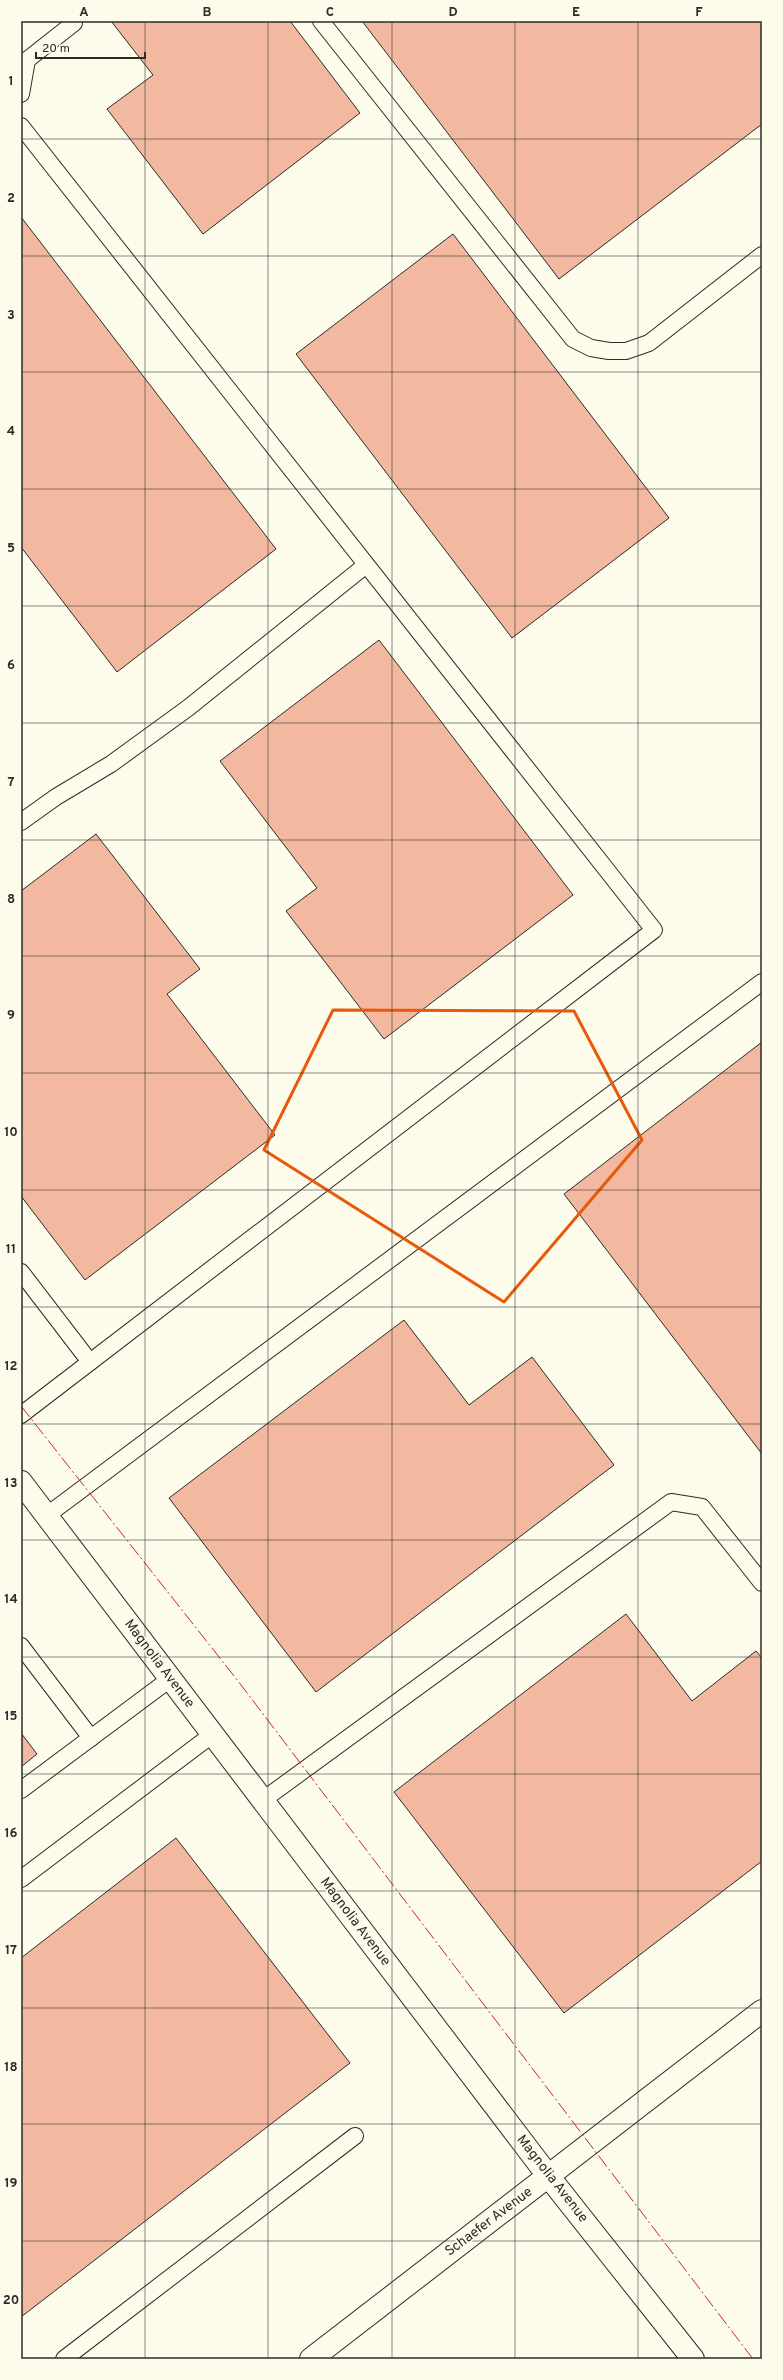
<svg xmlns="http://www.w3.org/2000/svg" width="783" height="2380" viewBox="0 0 783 2380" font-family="Overpass,sans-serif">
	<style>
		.building { fill: #f2b8a0; stroke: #2b2b2b }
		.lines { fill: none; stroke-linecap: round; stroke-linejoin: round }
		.service-casing { stroke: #2b2b2b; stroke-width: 18 }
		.tertiary-casing { stroke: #2b2b2b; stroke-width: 24 }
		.service { stroke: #fdfbea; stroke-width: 16 }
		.tertiary { stroke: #fdfbea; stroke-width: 22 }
		.power { stroke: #c62828; stroke-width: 1; stroke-dasharray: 14 3 2 3; stroke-linecap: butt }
		.marked { fill: none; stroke: #e8590c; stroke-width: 3; stroke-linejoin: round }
		.grid { fill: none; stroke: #2b2b2b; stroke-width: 1; stroke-opacity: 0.55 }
		.labels { text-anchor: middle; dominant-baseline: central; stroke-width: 3; stroke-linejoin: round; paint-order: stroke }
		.street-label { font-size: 14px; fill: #2b2b2b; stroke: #fdfbea }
		.neatline { fill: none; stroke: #2b2b2b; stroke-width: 1.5 }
		.grid-label { font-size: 13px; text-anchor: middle; font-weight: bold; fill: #2b2b2b }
	</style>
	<rect width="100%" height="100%" fill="#fdfbea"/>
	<g class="building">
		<polygon points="111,21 290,21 360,113 203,234 107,109 153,75"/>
		<polygon points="362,21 762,21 762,124 559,279"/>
		<polygon points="21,217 276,549 117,672 21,547"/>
		<polygon points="453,234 669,518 512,638 296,354"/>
		<polygon points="379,640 573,895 384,1039 286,911 317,888 220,761"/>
		<polygon points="96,834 200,969 167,994 275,1135 85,1280 21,1196 21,891"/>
		<polygon points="762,1042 762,1454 564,1194"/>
		<polygon points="404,1320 469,1405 532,1357 614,1465 316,1692 169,1498"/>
		<polygon points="626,1614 692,1701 756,1651 762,1658 762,1861 564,2013 394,1792"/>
		<polygon points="21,1733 37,1754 21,1767"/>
		<polygon points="176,1838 350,2063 21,2317 21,1958"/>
	</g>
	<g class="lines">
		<g class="service-casing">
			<g id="service">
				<polyline points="321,21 573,339 591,348 609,351 626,351 649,343 762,255"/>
				<polyline points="21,94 27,60 74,23 73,21"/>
				<polyline points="21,126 654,930 21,1415"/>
				<polyline points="21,822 56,797 111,764 188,708 366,565"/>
				<polyline points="21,1272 90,1362"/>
				<polyline points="46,1516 762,982"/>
				<polyline points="21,1646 91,1738"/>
				<polyline points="21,1790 170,1679"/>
				<polyline points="263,1800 671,1502 702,1507 762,1583"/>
				<polyline points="21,1879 213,1734"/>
				<polyline points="64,2359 355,2136"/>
			</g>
		</g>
		<g class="tertiary-casing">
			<g id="tertiary">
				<polyline points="21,1482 549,2177 693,2359"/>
				<polyline points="311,2359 762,2011"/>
			</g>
		</g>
		<use href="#service" class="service"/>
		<use href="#tertiary" class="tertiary"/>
		<polyline class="power" points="21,1406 238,1681 753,2359"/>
	</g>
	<path class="marked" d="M333 1010 574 1011 642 1140 504 1302 264 1150Z"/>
	<path class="grid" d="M145 21V2359M268 21V2359M392 21V2359M515 21V2359M638 21V2359M21 139H762M21 256H762M21 372H762M21 489H762M21 606H762M21 723H762M21 840H762M21 956H762M21 1073H762M21 1190H762M21 1307H762M21 1424H762M21 1540H762M21 1657H762M21 1774H762M21 1891H762M21 2008H762M21 2124H762M21 2241H762"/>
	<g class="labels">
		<g class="street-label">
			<text transform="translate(159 1664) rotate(53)">Magnolia Avenue</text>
			<text transform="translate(355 1922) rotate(53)">Magnolia Avenue</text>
			<text transform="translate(552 2179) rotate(52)">Magnolia Avenue</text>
			<text transform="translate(489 2222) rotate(-37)">Schaefer Avenue</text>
		</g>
	</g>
	<rect width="783" height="2380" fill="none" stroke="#fdfbea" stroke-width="44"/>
	<path d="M36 52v6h109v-6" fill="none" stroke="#2b2b2b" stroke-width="2"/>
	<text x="42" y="52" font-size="12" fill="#2b2b2b" stroke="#fdfbea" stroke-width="3" paint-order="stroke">20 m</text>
	<rect x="22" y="22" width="739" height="2336" class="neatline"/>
	<g class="grid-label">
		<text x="84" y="16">A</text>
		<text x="207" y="16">B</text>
		<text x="330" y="16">C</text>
		<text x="453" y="16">D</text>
		<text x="576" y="16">E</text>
		<text x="699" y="16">F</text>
		<text x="11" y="85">1</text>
		<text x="11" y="202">2</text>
		<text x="11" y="319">3</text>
		<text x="11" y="435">4</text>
		<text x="11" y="552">5</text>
		<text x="11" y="669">6</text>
		<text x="11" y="786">7</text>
		<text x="11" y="903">8</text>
		<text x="11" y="1019">9</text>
		<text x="11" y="1136">10</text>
		<text x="11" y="1253">11</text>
		<text x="11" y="1370">12</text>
		<text x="11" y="1487">13</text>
		<text x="11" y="1603">14</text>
		<text x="11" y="1720">15</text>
		<text x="11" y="1837">16</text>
		<text x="11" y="1954">17</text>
		<text x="11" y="2071">18</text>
		<text x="11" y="2187">19</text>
		<text x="11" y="2304">20</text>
	</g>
</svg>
